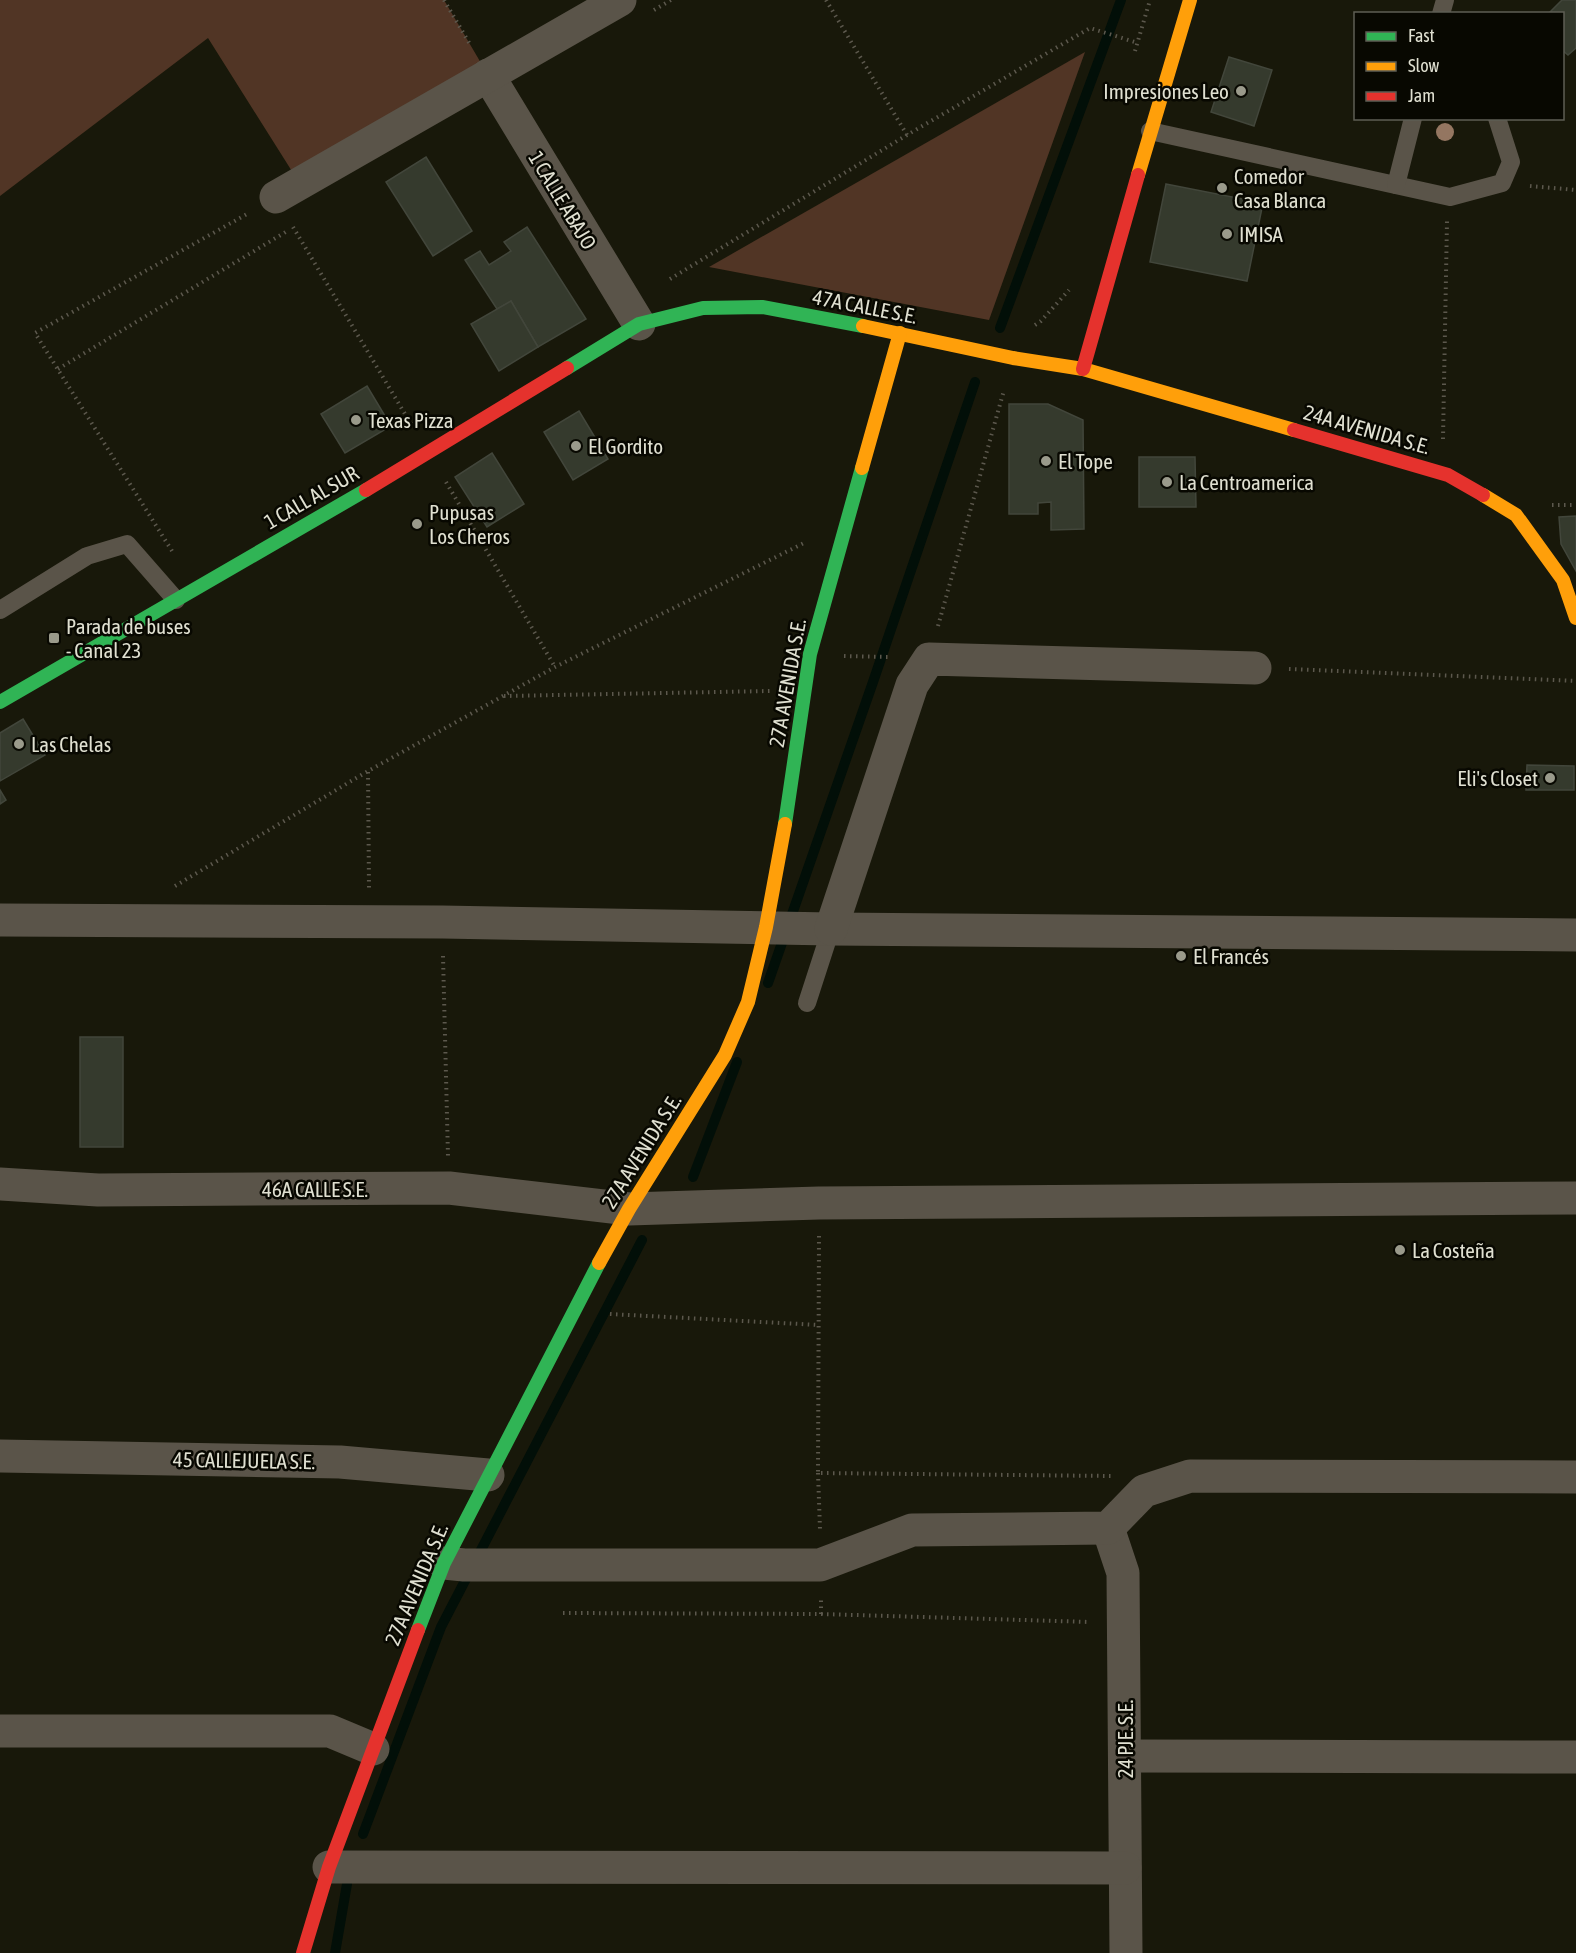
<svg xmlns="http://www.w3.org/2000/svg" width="1576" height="1953" viewBox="0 0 1576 1953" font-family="'Asap Condensed',sans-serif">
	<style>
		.green { fill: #513525 }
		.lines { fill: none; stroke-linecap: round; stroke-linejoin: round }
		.stream { stroke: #020f08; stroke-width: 10 }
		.building { fill: #353a2d; stroke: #42463b; stroke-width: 1.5 }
		.path { stroke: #5c584d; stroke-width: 4; stroke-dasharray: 1.5 4.5; stroke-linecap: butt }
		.lane { stroke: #5a5449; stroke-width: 18 }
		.street { stroke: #5a5449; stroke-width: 33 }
		.fast { stroke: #30b455; stroke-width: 14 }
		.slow { stroke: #ff9f0a; stroke-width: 14 }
		.jam { stroke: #e5322d; stroke-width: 14 }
		.tree { fill: #947661 }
		.poi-dot { fill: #9a9a8b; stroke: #080801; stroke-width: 2 }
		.labels { text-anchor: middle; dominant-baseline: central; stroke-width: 5; stroke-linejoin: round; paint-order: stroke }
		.poi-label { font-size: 21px; fill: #e0e0d1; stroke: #080801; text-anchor: start }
		.street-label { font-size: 21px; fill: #e0e0d1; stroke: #080801 }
	</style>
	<rect width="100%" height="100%" fill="#18180a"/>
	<g class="green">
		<polygon points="0,0 444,0 488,75 300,184 208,38 0,196"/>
		<polygon points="1085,52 989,320 709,267"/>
	</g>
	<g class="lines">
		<g class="stream">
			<polyline points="1000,328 1121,0"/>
			<polyline points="768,983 873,682 975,382"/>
			<polyline points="693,1177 737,1062"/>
			<polyline points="363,1834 441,1627 642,1240"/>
			<polyline points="335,1953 347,1884"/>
		</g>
	</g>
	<g class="building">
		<polygon points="1562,0 1576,0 1576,48 1568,55 1562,50 1562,14 1548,14"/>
		<polygon points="1229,57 1272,70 1254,126 1211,112"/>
		<polygon points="426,157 472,231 433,256 386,182"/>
		<polygon points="1166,184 1263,203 1247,281 1150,262"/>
		<polygon points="527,227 586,319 538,347 511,301 497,309 465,260 480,251 489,265 511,251 504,242"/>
		<polygon points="511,301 538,347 499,371 471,324"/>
		<polygon points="367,386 391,426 345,453 321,414"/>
		<polygon points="1009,404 1048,404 1083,420 1084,529 1051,530 1051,502 1038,503 1038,514 1009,514"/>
		<polygon points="579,411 608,459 573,480 544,432"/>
		<polygon points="492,453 524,504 487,527 455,477"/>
		<polygon points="1139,457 1195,457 1196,507 1139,507"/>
		<polygon points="1576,516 1576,571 1561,544 1559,517"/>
		<polygon points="23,719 45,755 0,781 0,733"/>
		<polygon points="1527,765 1574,766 1574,790 1526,790"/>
		<polygon points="0,790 6,800 0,804"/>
		<rect x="80" y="1037" width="43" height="110"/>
	</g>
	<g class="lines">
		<g class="path">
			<polyline points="444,0 471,46"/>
			<polyline points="826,0 907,135"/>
			<polyline points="654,10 671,0"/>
			<polyline points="1135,51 1150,0"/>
			<polyline points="1530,186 1576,190"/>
			<polyline points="293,227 411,424"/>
			<polyline points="670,279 907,135 1090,28 1138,43"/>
			<polyline points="1035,325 1041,321 1069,290"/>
			<polyline points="58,369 289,230"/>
			<polyline points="1443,439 1447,221"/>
			<polyline points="446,482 555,667"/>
			<polyline points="1552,505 1576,505"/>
			<polyline points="172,551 35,333 247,214"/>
			<polyline points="938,626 1004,390"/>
			<polyline points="844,656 890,657"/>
			<polyline points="1289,669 1576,681"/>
			<polyline points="504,696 770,691"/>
			<polyline points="368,772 369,888"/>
			<polyline points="175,886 368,771 555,667 806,542"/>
			<polyline points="443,956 448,1156"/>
			<polyline points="819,1236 818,1473 1111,1476"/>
			<polyline points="610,1314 819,1325"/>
			<polyline points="818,1473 820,1529"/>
			<polyline points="563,1613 821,1614 821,1600"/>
			<polyline points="821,1614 1090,1622"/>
		</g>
		<g class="lane">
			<polyline points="1441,14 1445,0"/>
			<polyline points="1150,131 1450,197 1502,183 1511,162 1497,118"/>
			<polyline points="1396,185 1413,118"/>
			<polyline points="0,610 87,556 127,544 176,600"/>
			<polyline points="807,1003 831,929"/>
		</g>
		<g class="street">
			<polyline points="488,75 639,324"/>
			<polyline points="276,197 620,0"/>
			<polyline points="0,920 442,922 831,929 1576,935"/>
			<polyline points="831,929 912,685 929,659 1255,668"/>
			<polyline points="0,1184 98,1190 449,1188 629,1209 819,1203 1576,1198"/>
			<polyline points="0,1456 340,1462 488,1475"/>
			<polyline points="1108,1528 1123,1573 1126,1953"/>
			<polyline points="444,1563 464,1565 820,1565 912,1530 1108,1528 1144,1491 1190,1476 1576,1477"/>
			<polyline points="0,1731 330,1731 373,1749"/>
			<polyline points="1125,1756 1576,1757"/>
			<polyline points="329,1867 1125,1868"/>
		</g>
		<g class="fast">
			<polyline points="567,368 639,324 703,308 762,307 863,326"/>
			<polyline points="0,702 366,490"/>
			<polyline points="785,824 810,654 862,468"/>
			<polyline points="418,1630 444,1563 599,1263"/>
		</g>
		<g class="slow">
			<polyline points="1138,175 1190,0"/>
			<polyline points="863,326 1013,358 1083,369 1294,430"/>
			<polyline points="862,468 900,333"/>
			<polyline points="1483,495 1516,515 1563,580 1576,618"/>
			<polyline points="599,1263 629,1209 725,1055 748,1002 766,927 785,824"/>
		</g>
		<g class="jam">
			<polyline points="1083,369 1138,175"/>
			<polyline points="1294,430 1448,475 1483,495"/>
			<polyline points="366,490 567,368"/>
			<polyline points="303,1953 329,1867 418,1630"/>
		</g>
	</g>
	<circle class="tree" cx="1445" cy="132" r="9"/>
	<g class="poi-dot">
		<circle cx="1241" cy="91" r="6"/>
		<circle cx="1222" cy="188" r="6"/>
		<circle cx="1227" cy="234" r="6"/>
		<circle cx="356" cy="420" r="6"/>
		<circle cx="576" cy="446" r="6"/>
		<circle cx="1046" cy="461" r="6"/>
		<circle cx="1167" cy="482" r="6"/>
		<circle cx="417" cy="524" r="6"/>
		<rect x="48" y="632" width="12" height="12" rx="3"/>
		<circle cx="19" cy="744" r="6"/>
		<circle cx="1550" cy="778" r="6"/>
		<circle cx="1181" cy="956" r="6"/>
		<circle cx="1400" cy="1250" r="6"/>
	</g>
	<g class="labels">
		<g class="poi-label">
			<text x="1229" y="91" text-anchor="end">Impresiones Leo</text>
			<text x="1234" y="176">Comedor<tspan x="1234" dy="24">Casa Blanca</tspan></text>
			<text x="1239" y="234">IMISA</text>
			<text x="368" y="420">Texas Pizza</text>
			<text x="588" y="446">El Gordito</text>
			<text x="1058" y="461">El Tope</text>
			<text x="1179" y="482">La Centroamerica</text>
			<text x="429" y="512">Pupusas<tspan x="429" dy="24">Los Cheros</tspan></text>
			<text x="66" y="626">Parada de buses<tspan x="66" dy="24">- Canal 23</tspan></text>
			<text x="31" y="744">Las Chelas</text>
			<text x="1538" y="778" text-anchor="end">Eli's Closet</text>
			<text x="1193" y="956">El Francés</text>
			<text x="1412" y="1250">La Costeña</text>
		</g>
		<g class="street-label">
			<text transform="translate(563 200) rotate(59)">1 CALLE ABAJO</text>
			<text transform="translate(865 306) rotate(11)">47A CALLE S.E.</text>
			<text transform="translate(1367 429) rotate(16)">24A AVENIDA S.E.</text>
			<text transform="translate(311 497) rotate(-30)">1 CALL AL SUR</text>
			<text transform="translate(787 683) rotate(-80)">27A AVENIDA S.E.</text>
			<text transform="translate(641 1151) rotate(-58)">27A AVENIDA S.E.</text>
			<text x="315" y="1189">46A CALLE S.E.</text>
			<text transform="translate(244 1460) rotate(1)">45 CALLEJUELA S.E.</text>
			<text transform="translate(416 1584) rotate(-67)">27A AVENIDA S.E.</text>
			<text transform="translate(1125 1739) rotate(-90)">24 PJE. S.E.</text>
		</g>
	</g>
	<rect x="1354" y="12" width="210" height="108" fill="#080801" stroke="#5e5e54" stroke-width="1.5"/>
	<rect x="1366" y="32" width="30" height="9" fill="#30b455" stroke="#5e5e54" stroke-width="1.5"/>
	<text x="1408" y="42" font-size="18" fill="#e0e0d1">Fast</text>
	<rect x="1366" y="62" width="30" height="9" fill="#ff9f0a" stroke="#5e5e54" stroke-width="1.5"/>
	<text x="1408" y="72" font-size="18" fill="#e0e0d1">Slow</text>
	<rect x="1366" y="92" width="30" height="9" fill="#e5322d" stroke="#5e5e54" stroke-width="1.5"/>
	<text x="1408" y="102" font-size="18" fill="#e0e0d1">Jam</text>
</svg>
